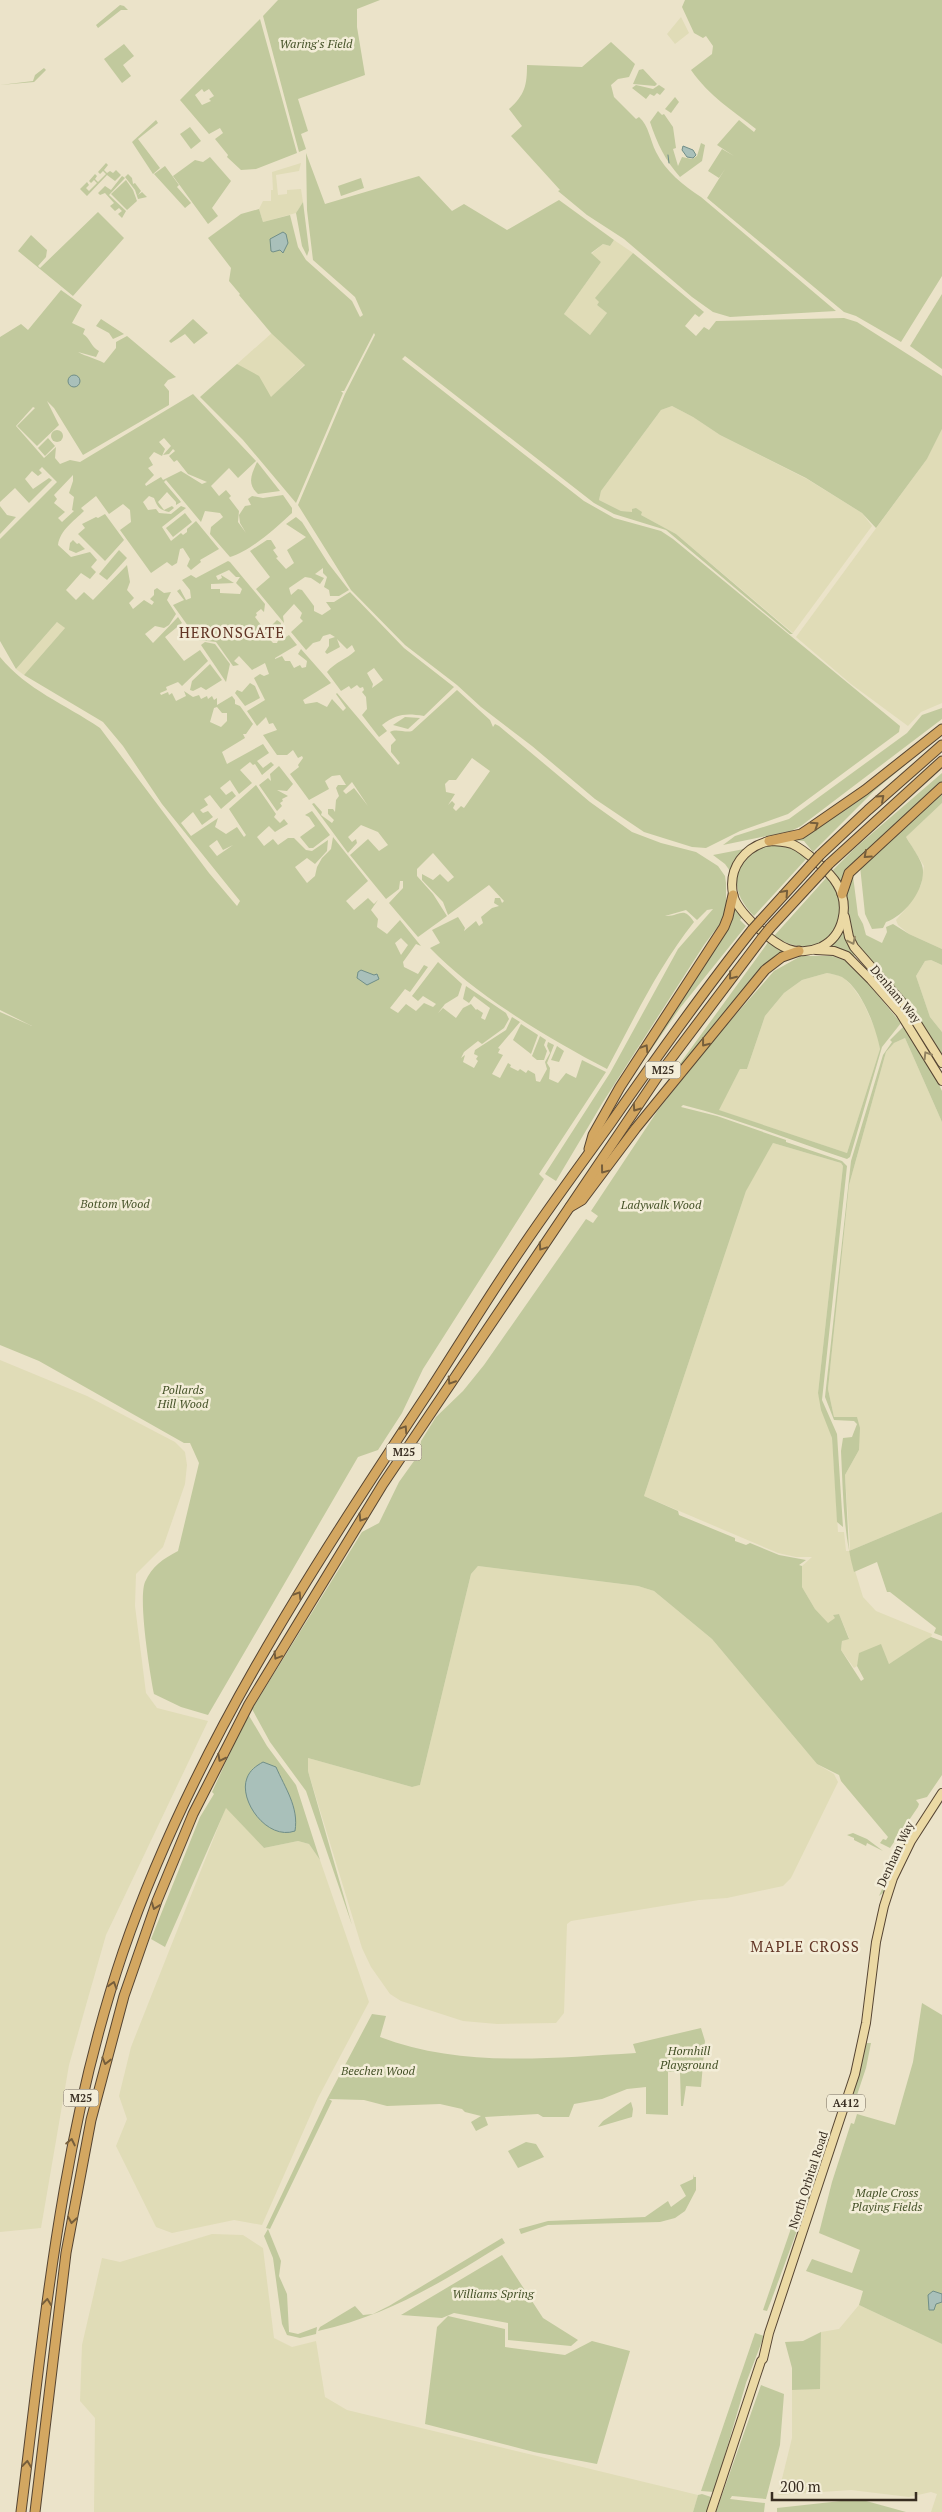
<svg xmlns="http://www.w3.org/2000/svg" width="942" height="2512" viewBox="0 0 942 2512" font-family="'PT Serif',serif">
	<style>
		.farmland { fill: #e0dcb7 }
		.green { fill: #c1c99d; fill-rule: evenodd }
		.water { fill: #a9c0ba; stroke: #708e88 }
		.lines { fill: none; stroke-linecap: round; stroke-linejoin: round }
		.stream { stroke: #708e88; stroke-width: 1 }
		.primary-casing { stroke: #554432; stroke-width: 10 }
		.highway-casing { stroke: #554432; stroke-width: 11 }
		.primary { stroke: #ebd9a4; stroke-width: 8 }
		.highway { stroke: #d3a761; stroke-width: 9 }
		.highway-bridge-casing { stroke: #554432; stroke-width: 11; stroke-linecap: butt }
		.highway-bridge { stroke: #d3a761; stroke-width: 9 }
		.oneway { stroke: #765e3b }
		.oneway2 { stroke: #928362 }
		.labels { text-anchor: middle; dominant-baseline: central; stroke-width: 5; stroke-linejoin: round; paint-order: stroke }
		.shield { fill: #f3edd8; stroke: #706758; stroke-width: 1 }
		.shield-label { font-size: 11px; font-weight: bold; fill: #382d21 }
		.park-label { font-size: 12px; font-style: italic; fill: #465329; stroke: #f3edd8 }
		.street-label { font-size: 12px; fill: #382d21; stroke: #f3edd8 }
		.quarter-label { font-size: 15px; letter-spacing: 1px; fill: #613424; stroke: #f3edd8 }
	</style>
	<rect width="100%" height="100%" fill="#ebe3c9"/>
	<g class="farmland">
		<polygon points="681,17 689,33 675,44 667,34"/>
		<polygon points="301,163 299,171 276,175 278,195 287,194 287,190 301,189 303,202 296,213 263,222 259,209 263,201 271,201 271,190 273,190 272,172"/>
		<polygon points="614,240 633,253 596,298 600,302 597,305 607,313 590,335 564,314 601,262 591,254 603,244 610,246"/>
		<polygon points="273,332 307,362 271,398 237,364"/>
		<polygon points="672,406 693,417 720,435 807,479 862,513 872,526 793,633 676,534 637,513 621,511 599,500 601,491 661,410"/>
		<polygon points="942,429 942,703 921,712 908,726 851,684 796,637 927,459"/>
		<polygon points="58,621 65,628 24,675 16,669"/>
		<polygon points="942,803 942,949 909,934 898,925 896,920 909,905 921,885 924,866 906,837"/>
		<polygon points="931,960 942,965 942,1032 930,1017 916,976 925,961"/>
		<polygon points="827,973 842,976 852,986 863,1002 877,1033 880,1049 847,1153 718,1110 740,1069 747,1069 765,1016 784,993 802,980"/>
		<polygon points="905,1038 942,1122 942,1512 849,1551 863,1597 876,1611 932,1634 931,1637 889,1664 881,1645 860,1653 857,1666 854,1668 841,1650 842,1641 849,1638 839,1614 833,1615 836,1618 828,1624 815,1609 802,1587 802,1566 812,1557 796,1557 778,1553 644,1496 747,1188 773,1143 841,1163 843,1166 818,1393 832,1438 838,1532 844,1532 846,1551 849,1551 850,1545 845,1475 859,1450 857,1417 834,1417 828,1389 849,1185 886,1052 894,1043"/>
		<polygon points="0,1360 87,1396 175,1442 185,1452 187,1465 185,1484 163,1547 136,1574 135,1606 146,1693 157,1708 208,1721 106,1935 69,2065 41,2228 0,2232"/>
		<polygon points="478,1566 638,1586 654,1591 712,1639 817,1764 834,1774 838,1782 791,1878 783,1886 727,1898 699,1900 571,1921 567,1924 564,2013 556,2023 497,2024 463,2021 401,2001 390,1994 371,1967 362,1948 308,1771 308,1758 412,1787 420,1785 471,1574"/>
		<polygon points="226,1807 264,1848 298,1841 309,1844 320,1860 369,2002 318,2098 262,2225 234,2220 172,2233 156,2227 116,2146 127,2119 119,2096 131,2047"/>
		<polygon points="212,2234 243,2235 263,2248 274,2338 292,2347 316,2341 325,2397 347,2410 698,2495 693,2512 94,2512 95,2418 80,2401 82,2345 102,2258 120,2262"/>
		<polygon points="859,2305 942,2344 942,2512 931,2512 937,2494 931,2492 909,2497 851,2490 778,2495 792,2438 792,2390 820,2388 821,2332 839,2329"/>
	</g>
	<g class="green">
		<polygon points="278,0 380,0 357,9 357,27 365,75 298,99 308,131 301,134 306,149 299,152 263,16"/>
		<path d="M685 0H942V276L901 342 856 316 844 312 707 198 725 169 719 178 708 171 722 149 734 156 717 145 739 120 754 132 756 129C732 110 710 97 691 70L712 54 713 46 706 36 703 38 694 33 682 7Z"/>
		<polygon points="120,5 124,6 128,10 121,10 98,28 96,25"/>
		<path d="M260 19 297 153 256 169 241 170 227 157 228 155 215 139 223 133 220 128 209 134 180 100ZM202 89 204 92 209 89 214 96 209 99 211 101 202 105 195 95Z"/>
		<path d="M611 42 635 64 629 77 618 79 611 85 614 97 636 119 639 117C649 126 650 140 656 152 666 172 683 185 701 197L836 311 730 317 713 312 692 297 624 239 587 215 558 191 560 190 511 136 522 126 509 109C525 95 527 85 527 65L582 67Z"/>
		<polygon points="124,44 134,56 123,65 131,76 122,83 104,59"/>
		<polygon points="44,68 46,70 34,82 0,85 33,81 35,75"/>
		<polygon points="643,69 657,84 655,86 633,84 639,70"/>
		<polygon points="636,85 653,89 659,85 665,89 660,95 657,93 654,96 650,94 646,99 632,88"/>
		<polygon points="675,97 679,102 671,113 665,109"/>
		<path d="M658 111 662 115 664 114 673 127 676 148 673 149 678 166 682 157 692 159 697 156 701 143 705 145 702 161 680 177C665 160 657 143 650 122Z"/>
		<polygon points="156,120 158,123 138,139 160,168 153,174 132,142"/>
		<polygon points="190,127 201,141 191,149 180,134"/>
		<polygon points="306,153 325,204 419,176 452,211 464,204 507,230 559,200 614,240 610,246 603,244 591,253 601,262 564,314 590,335 607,313 597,305 599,302 595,298 633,253 704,312 699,317 695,314 685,326 696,336 704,327 709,330 716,321 844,318 857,322 942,376 942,429 927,459 876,528 862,513 806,478 720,435 693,417 672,406 661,410 601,491 599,500 621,511 632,512 632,509 636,508 642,512 641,515 676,534 793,634 790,634 666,530 614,514 594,503 405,356 402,359 584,501 614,518 661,531 673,539 900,726 899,732 788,814 740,831 706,848 692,847 644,832 595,799 532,746 481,707 457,685 405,645 351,590 298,505 345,394 375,335 374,333 344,391 341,391 343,393 296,503 243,440 200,397 237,364 259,376 271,397 305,365 271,333 239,295 240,294 229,281 231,268 208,238 241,214 259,209 263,222 290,215 298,247 306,260 352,301 360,317 363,315 355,297 313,260 307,210"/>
		<polygon points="210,157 231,181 212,208 218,216 208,224 173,176 195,160 203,162"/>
		<polygon points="106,163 108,165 104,170 107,173 110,171 113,173 116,170 121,175 115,181 107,175 87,196 80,189 87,182 89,185 86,188 89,191 97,183 94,180 91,183 89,181 95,174 97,176 95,179 98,182 106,174 103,171 100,174 98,172"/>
		<polygon points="165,166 179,185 177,187 191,203 185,208 154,174"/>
		<polygon points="128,174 132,178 133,184 135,183 141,191 138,195 142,192 147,197 138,199 135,190 125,177"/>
		<polygon points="122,176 125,178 109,195 126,211 122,218 118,214 122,211 119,208 115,211 110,206 114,203 105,193 100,195 98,193 105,186 111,190"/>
		<polygon points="361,178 364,188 341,196 338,186"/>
		<polygon points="126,180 133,190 137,201 127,210 111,194"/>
		<polygon points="303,202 309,250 307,256 302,246 296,213"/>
		<polygon points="98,212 124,238 73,296 18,251 31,235 47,250 46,257 38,266 40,268"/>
		<path d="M61 290 82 305 72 323 85 329 83 334C90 338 91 347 99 351L96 357 78 352C87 357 95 358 104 363L116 348V342L127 336 176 377 168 380 164 385 169 391V405L83 455 54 408 47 401 59 425 37 446 17 426 35 408 33 407 16 426 44 458 56 447 55 458 60 464 70 460 80 462 193 394 256 461 238 478 229 468 211 486 219 496 226 490 231 496 229 498 239 511 238 522 246 533 240 523 239 515 245 506 251 505 248 499 252 496 263 498 283 495 292 508V513C278 526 251 551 230 557L210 534 211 527 223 517 220 513 205 511 201 522 166 480 164 482 181 502 176 505V502L167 492 158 502 164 510 172 506 174 508 169 512C159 510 157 506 154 498L149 496 143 502 148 510 156 509 159 513 171 514 181 506 186 508 162 527 171 541 181 533 183 535 187 532V529L196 521 219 549 200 560 201 562 191 570 187 566 190 559 183 548 180 549 177 563 172 566 167 562 151 573 120 530 131 522 130 510 123 504 109 514 96 496 81 508 84 511C74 521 60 530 58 545L71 557 90 552 97 560 91 567 96 572 90 579 81 573 66 590 76 600 84 592 93 600 127 565 130 582 127 590 134 598 129 603 133 609 144 600 152 605 154 602 150 599 154 595V590L157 588 164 593 171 592 167 600 176 614 169 625 164 628 155 626 145 634 153 643 178 617 182 623 165 637 184 661 200 650 208 661 182 686 178 682 166 687 167 690 160 693 161 695 168 692 169 695 172 693 176 701 186 696 184 691 193 697 199 695 201 699 207 696 208 699 212 696 214 700 217 698V705L232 696 235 700V704L240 706 253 724 246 734H243L245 738 222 752 227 764 263 744 269 753 257 761 263 768 271 762 274 765 262 775 255 764 253 765 250 762 240 770 252 783 239 794 230 780 220 788 226 795 232 791 236 796 221 809 210 795 204 799 208 805 200 810 203 813 208 811 213 817 202 825 193 812 181 823 191 836 218 818 215 827 226 834 237 827 244 837 246 835 229 809 256 785 276 814 274 817 280 823 284 819 288 824 275 832 269 826 257 837 264 846 273 839 278 845 288 838H294L306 850 312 851 328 840 327 851 315 864 307 858 295 867 307 883 315 876 317 867 322 858 331 849 333 837 368 881 346 901 354 910 368 898 374 904 378 900 371 910 378 919 377 927 387 934 400 920 421 946 416 944 403 962 404 967 418 974 424 965 428 967 410 992 405 989 390 1008 398 1013 406 1004 416 1011 424 1003 433 1007 436 1004 423 996 418 1001 412 996 438 962 462 984 458 996 445 1004 438 1013 443 1008 456 1018 463 1008 471 1004 476 1010 477 1009 483 1013 481 1018 485 1020 490 1008 474 996 469 1003 463 999 466 986 506 1013 509 1019 504 1028 482 1044 478 1041 464 1052 461 1058 465 1055 463 1062 474 1068 478 1061 476 1059 478 1056 474 1054 475 1050 506 1030 512 1017 520 1022 498 1048 500 1049 498 1053 503 1055 492 1074 500 1078 508 1063 511 1065 510 1067 518 1071 520 1069 526 1073 528 1070 535 1074 536 1081 540 1082 547 1069 545 1062 550 1053 547 1046 548 1042 554 1045 547 1063 550 1068 549 1079 558 1083 566 1073 576 1078 582 1060 606 1072 539 1174 544 1179 423 1369 402 1413 378 1450 358 1457 208 1715 181 1707 154 1694C150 1674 138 1599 145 1582 152 1566 163 1559 178 1551L199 1463 190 1443H184L39 1361 0 1345V1012L32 1026 0 1010V657C27 690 65 704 100 728L209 873 237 906 240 901 162 804 123 746 103 722 24 675 65 628 57 622 16 669 0 641V539L57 482 42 467 39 470 42 473 38 476 32 471 25 479 33 489 49 478 52 480 29 503 15 488 0 502V337L21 324 28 330ZM164 438 171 446 163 455 169 454 173 449 175 451 169 456 174 462 177 460 188 474 207 482 202 484 181 471 163 480 161 477 146 486 145 484 154 475 148 468 153 465 149 458 154 452 162 456 165 449 159 442ZM73 475V481L69 493 74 497 72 510 74 511 62 522 58 518 65 512 54 503 57 499 54 495ZM217 707 222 713H227V721L221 727 210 722 214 708ZM217 840 223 850 233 845 217 856 209 846ZM401 938 408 945 401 955 395 943Z"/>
		<polygon points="942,294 942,369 910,346"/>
		<polygon points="101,319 124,334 113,339 109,333 96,326"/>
		<polygon points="193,319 208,333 194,344 185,334 171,343 169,341"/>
		<circle cx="57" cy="436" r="6"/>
		<polygon points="48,438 55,446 45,456 38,448"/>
		<path d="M257 462 258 463 280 491 258 494C247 484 251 475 257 462Z"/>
		<polygon points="0,506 7,515 16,517 0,534"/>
		<polygon points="185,513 192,522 173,537 166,528"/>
		<polygon points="105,514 124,540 105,561 78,534 85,528 82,524 96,517 98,518"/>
		<path d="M296 517 302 522 328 563 349 590 339 596H330L329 590 324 587 327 577 323 573V568L315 574 324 578 320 584 311 578 305 577 289 588 291 595 298 589 302 590 314 606V611L322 615 331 609 326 602H334L350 592 404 648 454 687 424 716C405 713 397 714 382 725L387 731 379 737 362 715 367 709 366 697 362 692 364 690 363 687 360 688 357 685 351 689 349 686 341 691 327 672C335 662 347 659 355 651L352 645 347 649 337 639 340 647 327 654 325 652 329 646V639L335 637 330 634 323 636 320 641 313 643 306 650 291 632 303 621 300 618 302 613 294 604 283 616 284 623 256 589 270 577 250 551 267 540H271L276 548 273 550 278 557 276 558 286 569 294 563 287 550 306 537 286 524ZM374 668 383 680 372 688 373 684 367 673Z"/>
		<polygon points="73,540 77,544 79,543 85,549 76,553 69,550 70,543"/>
		<polygon points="119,550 127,558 107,580 99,574"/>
		<path d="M228 561 230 562 265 604 264 612 261 609 256 613 257 615 255 617 264 629 260 631 264 633 271 629 272 625 277 620 281 623V628L276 631 272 629 266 635 273 643H277L279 638 283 639 289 635 297 645 275 658V659L282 656 285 661H290L294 668 300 665 302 668 306 667 307 661 298 654 301 649 331 683 303 700 305 704 317 702 327 707 332 699 343 711 346 708 336 694 337 693 398 765 400 763 391 752V745L396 740 390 732C396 728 405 733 412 731L457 690 490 720 493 727 495 724 499 726 590 802 632 832 661 843 696 852 718 866 725 876 726 883V912L722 921 704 945 603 1102 556 1181 545 1174 610 1073 678 949 713 909 707 910 697 920 686 910 665 916C680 917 683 905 694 922 658 967 634 1019 607 1069 549 1039 474 994 430 948L440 943 432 930 458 917 465 928 464 931 476 921 479 926 483 923 481 917 492 908 499 906 494 903 495 898H500L502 903 504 901 489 885 448 915 443 902 422 880V874L433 880 440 874 448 882 454 877 433 853 417 869V876L433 894 447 916 418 937 389 903 403 888V881H400L399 889 386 899 350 855 368 839 379 851 388 845 378 832 361 825 348 837 352 842 356 839 357 843 348 853 312 804 314 803 322 812 321 815 332 823 334 820 328 814V809H333L335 812 336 800 339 796 336 788 338 785H346L340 775 332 776 325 781 329 789 309 800 290 774 299 767 298 765 303 758 302 756 298 758 293 750 287 755H277L263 735 277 730 273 723 269 724 266 717 257 726 247 711 265 700 254 678 260 674 264 676 269 674 265 663 252 670 239 656 234 661 239 665 233 666 216 642 198 640 173 605 184 600 177 591 180 589 186 600 191 598 190 590 182 580 191 575 196 578ZM229 570 236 577H240L236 583 242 589 240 594 220 593V589H211V584L234 583 221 575 222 578 218 580 216 576ZM472 758 490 771 464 808 461 806 456 811 453 808 455 804 452 801 448 805 455 794 446 792 445 784 449 780H456ZM352 782 368 806 354 788 346 794 343 791Z"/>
		<polygon points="205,642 215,644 230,664 226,682 201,645"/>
		<polygon points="210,664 222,680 206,690 201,687 193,691 190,690 192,681"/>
		<polygon points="250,683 255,686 260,698 245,706 235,693 237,690 242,692"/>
		<polygon points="942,708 942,719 801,826 791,831 723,845 735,836 789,819 907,733 922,715"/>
		<polygon points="405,717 420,718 408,729 393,725"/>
		<polygon points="942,734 874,791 813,852 804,841 790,840"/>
		<polygon points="279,766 293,784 287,791 277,790 288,796 282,799 283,801 280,803 282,806 277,811 259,785 268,778 271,781 270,774"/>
		<polygon points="942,773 942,783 861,856 841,884 833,870 855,848"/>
		<path d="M942 792V803L906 837C911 846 924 862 923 872 923 892 904 916 886 922L883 928 872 929 865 914 860 866Z"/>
		<polygon points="312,811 330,835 313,848 309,848 300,837 315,826 309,817 305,815"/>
		<path d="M779 844 790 847 807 858 754 916C723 886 735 848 779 844Z"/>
		<polygon points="744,849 730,871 725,864 713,855"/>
		<polygon points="853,876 858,915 863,924 866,935 882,943 887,932 886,927 893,924 909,934 942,949 942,965 931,960 925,961 916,976 930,1017 942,1032 942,1054 891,983 853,941 847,923 845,893 848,879"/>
		<path d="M827 877C865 918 820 968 774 936Z"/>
		<polygon points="735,906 743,916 740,920 746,926 680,1008 621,1093 733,916"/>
		<polygon points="844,928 855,955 853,957 825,949 839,937"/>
		<polygon points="769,941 788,952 777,958 623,1142"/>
		<path d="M801 956H832L850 962 901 1023 882 1047 850 1157 847 1159C792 1141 739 1119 683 1105L681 1107 717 1116 786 1140V1142L842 1161 847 1166 822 1400 837 1434 843 1527 837 1522 832 1438 821 1410 818 1393 843 1166 841 1163 773 1143 746 1191 644 1496 678 1511 679 1515 735 1538V1541L746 1545 750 1543 779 1555 806 1560 799 1565 802 1566V1587L815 1609 828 1623 835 1618 833 1615 839 1614 849 1639 842 1641 841 1650 861 1681 864 1679 857 1666 859 1653 881 1644 889 1664 927 1639 931 1637 942 1641V1775L927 1797 916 1800 919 1804 918 1807 890 1848 880 1843 883 1839 886 1840 888 1837 841 1781 839 1775 817 1764 712 1639 654 1591 638 1586 478 1566 471 1574 420 1785 412 1787 308 1758V1771L352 1925 306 1791 270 1742 252 1709 362 1532 379 1523 399 1482 419 1454 421 1441 436 1417 463 1391 484 1365 586 1219 593 1223 598 1216 591 1211 658 1110 716 1037 774 971ZM827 973C832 974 838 975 842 977 862 989 876 1028 880 1049L847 1153 719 1110 740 1069H747L765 1016 784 993 802 980Z"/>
		<polygon points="521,1024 538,1035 531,1054 513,1040"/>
		<path d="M904 1026 930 1066 942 1091V1122L905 1038 894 1043 886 1052 849 1185 828 1389 834 1417H857L860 1428 859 1450 845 1475 849 1551 942 1512V1636L934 1633 936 1628 890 1592H887L877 1562 854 1572C843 1533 843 1491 841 1451L843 1438 852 1437 857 1424 854 1421 834 1420 825 1397 851 1161 883 1055 892 1042 890 1040Z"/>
		<polygon points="540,1036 546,1040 544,1045 547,1051 544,1060 537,1060 532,1056"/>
		<polygon points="557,1046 564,1051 559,1062 551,1060"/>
		<polygon points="248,1714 267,1746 296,1785 320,1860 309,1844 298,1841 264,1848 226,1808 165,1947 151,1939 200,1817 214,1794 212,1792"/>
		<polygon points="853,1833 867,1839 883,1851 867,1843 866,1846 854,1840 854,1838 847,1835"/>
		<polygon points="897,1855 899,1856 884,1892 879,1896"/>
		<polygon points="922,2003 942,2015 942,2344 859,2305 863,2291 806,2271 812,2259 852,2273 860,2250 819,2233 832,2182 851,2123 854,2124 857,2114 895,2125 913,2062"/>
		<path d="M372 2014 386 2016 380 2037C461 2068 550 2058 636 2053L633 2044 701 2028 705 2041 701 2087 686 2086 683 2106H681L680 2072H668V2115L646 2114V2087L627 2089 602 2099 574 2104 569 2117H543L538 2114 485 2117 488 2125 476 2131 471 2122 481 2116 465 2112 462 2109 440 2104 387 2106 364 2100 329 2099 332 2101 270 2229 266 2228 327 2099Z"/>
		<polygon points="866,2043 871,2043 866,2068 856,2098 852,2097"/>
		<polygon points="631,2102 633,2109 632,2117 598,2127 603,2121"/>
		<polygon points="526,2142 536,2144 544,2157 518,2168 508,2151"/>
		<polygon points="819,2171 771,2301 767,2311 763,2310 800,2202"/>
		<polygon points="694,2174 694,2177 696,2177 696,2190 685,2211 675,2218 660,2222 548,2225 521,2234 519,2229 548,2221 645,2217 668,2201 671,2207 686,2196 680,2185 693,2179"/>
		<polygon points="268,2229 281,2261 279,2276 287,2294 289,2332 298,2334 317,2327 316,2334 300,2338 287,2335 282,2324 273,2258 264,2236"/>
		<path d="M502 2238 505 2243C441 2282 392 2314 318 2331L320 2327 355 2306 363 2315 373 2314 389 2306Z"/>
		<polygon points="502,2255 543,2318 578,2340 571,2346 508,2340 508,2323 454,2313 442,2318 401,2315"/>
		<polygon points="448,2316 505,2329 505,2347 565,2355 592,2341 630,2351 597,2464 534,2452 425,2424 437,2327"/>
		<polygon points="821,2332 820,2389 792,2390 792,2368 785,2342 803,2341"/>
		<polygon points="755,2333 764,2336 746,2383 714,2492 701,2491"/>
		<polygon points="761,2385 784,2394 780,2445 766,2499 732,2496 730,2499 765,2503 764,2512 716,2512"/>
		<polygon points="702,2494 711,2497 707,2512 693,2512 698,2495"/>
		<polygon points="859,2499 906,2512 777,2512 777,2508"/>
	</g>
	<g class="water">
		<polygon points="683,146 693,150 696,155 693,158 687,157 682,150"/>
		<polygon points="283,232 286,234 288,243 283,253 280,250 273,252 271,251 270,239"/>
		<circle cx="74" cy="381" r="6"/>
		<polygon points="361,970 374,975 377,974 379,979 367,985 357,978 358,972"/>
		<path d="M263 1762 276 1767C285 1788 299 1807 295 1831 267 1841 238 1800 247 1778 250 1770 256 1766 263 1762Z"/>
		<polygon points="933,2291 942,2294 942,2302 936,2304 934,2310 929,2310 928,2295"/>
	</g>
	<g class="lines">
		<polyline class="stream" points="668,155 669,163"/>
		<g class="primary-casing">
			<g id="primary">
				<path d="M769 841C777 841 785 842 792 844 804 849 831 873 837 884 850 905 844 936 821 947 812 951 798 953 788 949 772 943 736 911 733 894 728 867 745 847 769 841Z"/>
				<polyline points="845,917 849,937 854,947 908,1009 942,1063"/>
				<polyline points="816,950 834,951 847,956 871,980 900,1013 942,1081"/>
				<polyline points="711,2512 761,2361 763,2359 769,2333 855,2074 866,2023 876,1942 884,1906 893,1878 911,1841 942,1793"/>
			</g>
		</g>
		<g class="highway-casing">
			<g id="highway">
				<polyline points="769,841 801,834 810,828 865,790 942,729"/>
				<polyline points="820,855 868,810 942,745"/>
				<polyline points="829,864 942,761"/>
				<polyline points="842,894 849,873 942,787"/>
				<polyline points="761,920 810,866"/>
				<polyline points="770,928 819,875"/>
				<polyline points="589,1149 593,1135 620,1087 724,927 728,917 733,895"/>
				<polyline points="570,1207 582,1200 636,1128 765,970 782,957 799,951"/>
				<path d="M21 2512C45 2321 61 2135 123 1952 193 1748 312 1569 430 1390 459 1345 487 1299 517 1255 547 1210 579 1167 610 1124 656 1058 702 993 752 930"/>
				<polyline points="35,2512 66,2253 91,2120 124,1996 157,1901 193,1814 249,1704 383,1484 658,1076 762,938"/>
			</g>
		</g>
		<use href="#primary" class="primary"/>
		<use href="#highway" class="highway"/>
		<g class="highway-bridge-casing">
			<g id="highway-bridge">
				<polyline points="810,866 820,855"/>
				<polyline points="819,875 829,864"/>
				<polyline points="752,930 761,920"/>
				<polyline points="762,938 770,928"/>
			</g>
		</g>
		<use href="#highway-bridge" class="highway-bridge"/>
	</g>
	<defs><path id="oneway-chevron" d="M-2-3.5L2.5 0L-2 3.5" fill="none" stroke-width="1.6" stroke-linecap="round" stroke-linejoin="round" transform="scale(1.25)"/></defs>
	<g class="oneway">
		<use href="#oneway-chevron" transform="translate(881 798) rotate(-42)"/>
		<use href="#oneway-chevron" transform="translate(815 825) rotate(-34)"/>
		<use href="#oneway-chevron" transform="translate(867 855) rotate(138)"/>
		<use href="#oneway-chevron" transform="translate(785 893) rotate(-48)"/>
		<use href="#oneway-chevron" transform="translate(732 976) rotate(129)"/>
		<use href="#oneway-chevron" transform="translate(705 1043) rotate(128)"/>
		<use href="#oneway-chevron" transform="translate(645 1048) rotate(-58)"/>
		<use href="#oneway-chevron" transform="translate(636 1108) rotate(125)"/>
		<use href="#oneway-chevron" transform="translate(604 1170) rotate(127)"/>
		<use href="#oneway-chevron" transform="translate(542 1247) rotate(124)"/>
		<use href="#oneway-chevron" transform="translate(451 1381) rotate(123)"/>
		<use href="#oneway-chevron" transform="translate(404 1429) rotate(-57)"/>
		<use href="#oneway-chevron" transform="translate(362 1518) rotate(122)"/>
		<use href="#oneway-chevron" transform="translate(298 1595) rotate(-58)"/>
		<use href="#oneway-chevron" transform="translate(277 1656) rotate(121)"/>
		<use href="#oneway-chevron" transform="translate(221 1758) rotate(117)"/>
		<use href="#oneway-chevron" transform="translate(155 1906) rotate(110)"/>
		<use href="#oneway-chevron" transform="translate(113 1985) rotate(-73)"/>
		<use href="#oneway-chevron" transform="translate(106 2061) rotate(104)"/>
		<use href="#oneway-chevron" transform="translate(71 2142) rotate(-78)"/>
		<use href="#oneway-chevron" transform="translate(72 2220) rotate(99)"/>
		<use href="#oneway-chevron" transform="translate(47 2302) rotate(-83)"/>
		<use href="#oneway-chevron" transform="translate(27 2464) rotate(-83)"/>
	</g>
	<g class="oneway2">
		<use href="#oneway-chevron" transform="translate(852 941) rotate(64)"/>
		<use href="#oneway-chevron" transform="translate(927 1055) rotate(-122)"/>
	</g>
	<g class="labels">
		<g class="shield">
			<rect x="645.5" y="1061.5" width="35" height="17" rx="4"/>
			<rect x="386.5" y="1443.5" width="35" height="17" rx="4"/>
			<rect x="63.5" y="2089.5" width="35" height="17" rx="4"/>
			<rect x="827" y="2094.5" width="38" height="17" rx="4"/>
		</g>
		<g class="shield-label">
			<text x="663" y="1070">M25</text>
			<text x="404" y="1452">M25</text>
			<text x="81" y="2098">M25</text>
			<text x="846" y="2103">A412</text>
		</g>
		<g class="park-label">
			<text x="316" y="43">Waring's Field</text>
			<text x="115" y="1203">Bottom Wood</text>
			<text x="661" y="1204">Ladywalk Wood</text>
			<text x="183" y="1389">Pollards<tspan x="183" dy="14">Hill Wood</tspan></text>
			<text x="689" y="2050">Hornhill<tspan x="689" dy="14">Playground</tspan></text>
			<text x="378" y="2070">Beechen Wood</text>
			<text x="887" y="2192">Maple Cross<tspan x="887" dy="14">Playing Fields</tspan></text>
			<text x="493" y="2293">Williams Spring</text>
		</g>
		<g class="street-label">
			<text transform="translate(896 994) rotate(50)">Denham Way</text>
			<text transform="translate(895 1854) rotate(-65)">Denham Way</text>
			<text transform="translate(808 2180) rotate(-72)">North Orbital Road</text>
		</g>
		<g class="quarter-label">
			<text x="232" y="632">HERONSGATE</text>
			<text x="805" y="1946">MAPLE CROSS</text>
		</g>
	</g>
	<path d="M772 2492v8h144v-8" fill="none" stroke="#382d21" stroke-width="2.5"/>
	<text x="780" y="2492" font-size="15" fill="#382d21" stroke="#f3edd8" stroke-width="4" paint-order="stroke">200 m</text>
</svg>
